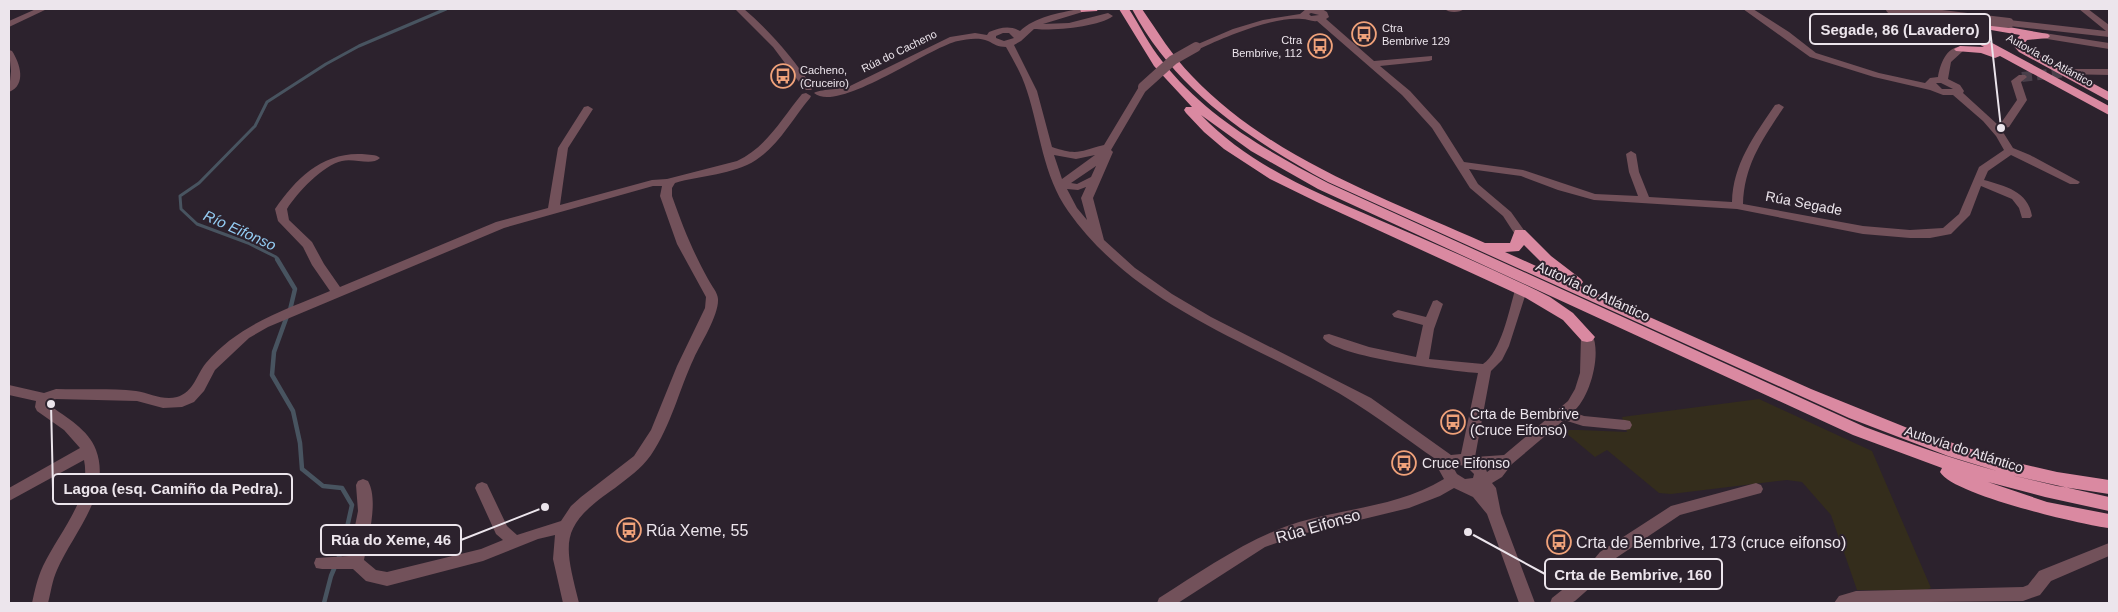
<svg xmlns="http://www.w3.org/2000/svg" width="2118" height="612" viewBox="0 0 2118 612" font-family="Helvetica,sans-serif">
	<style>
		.education { fill: #342d1c }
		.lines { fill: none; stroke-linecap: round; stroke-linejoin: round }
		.stream-far1 { stroke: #485460; stroke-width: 3 }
		.stream { stroke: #485460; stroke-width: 4.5 }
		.minor-tunnel { stroke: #493f4a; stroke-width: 10; stroke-dasharray: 10 5; stroke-linecap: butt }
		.minor { fill: #72515a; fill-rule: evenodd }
		.highway { fill: #da89a1; fill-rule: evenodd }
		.minor-bridge { stroke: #72515a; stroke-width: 10 }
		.labels { text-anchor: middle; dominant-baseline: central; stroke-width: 4; stroke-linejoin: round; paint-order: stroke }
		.far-poi-label { font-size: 11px; fill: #ece5ec; stroke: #2c222d; text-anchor: start }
		.far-street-label { font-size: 11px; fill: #ece5ec; stroke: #2c222d }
		.street-label { font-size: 14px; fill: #ece5ec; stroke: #2c222d }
		.poi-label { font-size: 14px; fill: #ece5ec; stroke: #2c222d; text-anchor: start }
		.water-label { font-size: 15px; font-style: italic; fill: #94ccf3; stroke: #2c222d }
		.near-street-label { font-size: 16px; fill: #ece5ec; stroke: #2c222d }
		.near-poi-label { font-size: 16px; fill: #ece5ec; stroke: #2c222d; text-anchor: start }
		.leader { fill: none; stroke: #ece5ec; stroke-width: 2 }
		.callout-dot { fill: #ece5ec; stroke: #2c222d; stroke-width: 2 }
		.callout { fill: #2c222d; stroke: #ece5ec; stroke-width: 2 }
		.callout-label { font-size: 15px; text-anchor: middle; font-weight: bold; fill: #ece5ec }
	</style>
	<rect width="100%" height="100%" fill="#2c222d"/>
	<polygon class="education" points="1759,399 1872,451 1931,588 1923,591 1857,590 1831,515 1802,482 1787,480 1671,494 1659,493 1607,450 1595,457 1566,433 1569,430 1579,430 1627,432 1622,417"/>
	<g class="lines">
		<polyline class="stream-far1" points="278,261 276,257 248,243 197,224 181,209 180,196 199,183 255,126 267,102 326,64 359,46 446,9"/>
		<g class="stream">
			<polyline points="277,259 295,289 290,310"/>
			<polyline points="287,316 274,352 272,375 293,411 300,443 302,469 323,486 342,488 352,505 342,550 331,576 324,603"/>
		</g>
		<polyline class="minor-tunnel" points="2022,77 2067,72"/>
		<g class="minor">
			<polygon points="36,9 47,9 9,27 9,21"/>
			<path d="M735 9H744C771 32 793 58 813 88L811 90H805L773 47Z"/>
			<path d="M1079 9 1089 10 1043 24 1069 23 1108 13 1113 16C1099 27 1052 31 1034 29L1021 41 1014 45 1037 91 1052 147C1078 156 1080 151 1104 145L1140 85H1146L1148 87 1111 150 1113 152 1093 198 1104 240 1135 268 1172 294 1211 317 1371 398 1451 455 1461 454 1478 373C1452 371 1335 357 1323 338L1324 335 1329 334 1369 347 1416 357 1423 325 1394 317 1392 314 1398 310 1426 317 1433 301 1437 300 1443 304 1434 329 1429 359 1483 364C1501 352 1509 311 1515 290L1517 287H1525L1527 290 1509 346 1502 360 1491 371 1475 457 1504 455 1568 401 1575 389 1580 373 1581 337 1582 334H1592C1602 354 1590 398 1573 412L1584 416 1625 420 1630 421 1632 425 1630 429 1625 430 1583 426 1564 420 1512 464 1502 477 1492 483 1496 488 1501 513 1535 603H1519L1487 514 1473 497 1454 488 1440 496 1409 508 1302 534 1265 547 1178 603H1157L1159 598C1204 570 1248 538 1299 522 1347 508 1400 506 1444 479L1439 470 1440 462C1401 436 1366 407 1324 385 1233 336 1130 299 1068 211 1043 176 1040 131 1027 91 1022 75 1014 61 1006 47 998 47 994 44 988 41 979 37 967 39 958 41 929 47 838 114 814 93 820 89 839 90 850 86L950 37 975 33 987 35 989 32C1000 28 1009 25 1020 31 1035 17 1058 13 1079 9ZM1003 33H1009L1014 38 1004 41 996 38V36ZM1054 155 1076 159 1095 155 1062 179ZM1096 166 1091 177 1077 184 1071 183ZM1086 187 1081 198 1087 220 1077 208 1067 189 1078 190ZM1458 465 1466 466 1474 474 1473 478 1465 479 1457 474 1453 467ZM1485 467H1494L1487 472Z"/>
			<path d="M1306 9H1322L1327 12 1329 17 1326 19 1374 61 1432 56V60L1429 61 1380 66 1410 91 1440 124 1464 162 1523 170 1595 194 1638 196 1629 172 1626 154 1631 151 1636 154 1639 172 1649 197 1732 202C1733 164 1754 136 1775 105L1779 104 1784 107C1763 138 1744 165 1743 204L1863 226 1910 230 1943 228 1959 214 1979 167 2004 150 1996 136 1983 121 1953 95H1943L1930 90 1874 77 1810 57 1743 9H1753L1789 32 1816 53 1879 73 1925 83 1930 78 1938 77C1940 64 1947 45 1963 47V51L1951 62 1948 79 1960 85 1964 91 1963 93 1997 124 2001 123 2017 100 2011 81 2019 75H2025L2027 77 2021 82 2027 100 2009 127 2001 129 2013 148 2030 155 2080 182 2078 184H2070L2011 155 1988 171 1984 180C2005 186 2028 191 2032 216L2030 218H2022L2019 208 2012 199 1981 186 1970 215 1951 234 1930 238H1910L1863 234 1737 209 1594 200 1558 190 1521 176 1469 169 1478 184 1511 212 1526 233 1520 237 1516 236 1503 216 1470 188 1432 128 1402 95 1317 21C1312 22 1307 19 1302 19 1274 16 1225 37 1199 49L1196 50 1191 47 1233 29 1263 20 1300 14ZM1311 13 1319 15 1311 16 1309 14ZM1936 83H1941L1953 89H1942Z"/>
			<path d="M1445 9H1464C1460 13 1448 13 1445 9Z"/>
			<polygon points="2079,9 2088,9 2109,25 2109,37 2009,26 2004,23 2009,20 2106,31"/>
			<polygon points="2044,33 2109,43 2109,49 2041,38 2041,34"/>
			<path d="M9 50 12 51C20 63 27 85 9 92L11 71Z"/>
			<polygon points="2067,69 2109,69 2109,75 2064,74 2062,72"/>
			<path d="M806 93 811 96 810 98C793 118 779 145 756 160 733 175 701 175 675 183L672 188V196C683 227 692 250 708 279 711 285 718 293 718 299 719 315 701 343 694 358 679 390 671 426 651 455 641 469 628 478 615 488 558 527 564 542 579 603H563L553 559 555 535 538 539 483 561 387 586 366 581 353 569H322L316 568 314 563 316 558 349 556 358 511 356 485 358 481 363 479 368 481C379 501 368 538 364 560L376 570 387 572 481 549 503 540 496 534 475 488 477 484 482 482 487 484 507 526 517 535 561 521 571 506 581 497 634 456 651 430 677 366 705 308 706 297 677 244 660 196 662 186H653L504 228 268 327 249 338 215 370 204 391 194 402 182 407 163 408 137 401 56 399 50 401 49 405C66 417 89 430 96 450 112 493 73 533 57 570 52 581 51 592 48 603H32C35 590 37 579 43 566 58 534 92 498 84 460L9 501V488L80 448 64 430 37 411 35 407 36 401 9 395V385L44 393 56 389C82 390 110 388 136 391 150 393 163 401 177 397 194 392 196 375 206 363 239 324 285 310 330 291L312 265 303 247 278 221 275 209C296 178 323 152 362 154 369 155 376 154 380 158 372 166 354 158 342 161 323 165 297 193 287 209L289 220 312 242 324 264 340 287 496 222 548 208 558 148 584 107 588 106 593 109 568 148 560 205 652 180 667 179 737 161C767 147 782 118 802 94Z"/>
			<polygon points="1756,483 1761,485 1763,489 1761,493 1680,515 1610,562 1593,585 1575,601 1571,603 1550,603 1552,598 1581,575 1600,552 1671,506"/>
			<polygon points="2109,543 2109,556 2051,581 2040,595 2023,601 1834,603 1839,596 1856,591 2023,587 2028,585 2039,571"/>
		</g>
		<g class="highway">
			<polygon points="1080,9 1098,9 1097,11 1081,12"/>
			<path d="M1119 9H1129C1140 26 1149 45 1162 61 1205 116 1267 151 1328 183L1865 427C1908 443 1952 459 1997 471L1948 456 1849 418 1328 182C1249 139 1175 90 1132 9H1142C1158 32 1172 56 1192 76 1270 158 1384 198 1485 243H1510L1515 230H1525L1551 256 1581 279 1583 282 1580 286 1811 389 1910 429 2005 460 2057 472 2109 480V494L2057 486 2011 475 2109 497V511L2045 497 1988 482 2047 502 2109 514V528C2080 524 1953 495 1940 472L1942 468 1853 435 1318 189 1251 151 1201 115C1249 165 1314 192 1377 219 1435 244 1494 269 1550 297L1573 313 1595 337 1592 341 1587 342 1582 341 1563 320 1526 298 1319 203 1270 179 1224 149 1204 132 1186 113 1184 110 1186 107H1192L1154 66ZM1524 245 1541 262 1558 276 1505 252 1519 251Z"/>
			<polygon points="1929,9 2109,106 2109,115 2000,56 1995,58 1981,53 1956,51 1954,49 1960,46 1984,47 1925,14 1924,12"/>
			<polygon points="1963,16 1992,24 2048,34 2050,36 2048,38 2027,40 2024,44 2027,48 2109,92 2109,101 2019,52 2012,44 2020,35 1991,30 1959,21 1958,19 1959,17"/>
		</g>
		<g class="minor-bridge">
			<polyline points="1891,9 2009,23"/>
			<polyline points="1143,87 1173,60 1196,47"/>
		</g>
	</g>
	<defs>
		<g id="bus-ring" transform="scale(1.25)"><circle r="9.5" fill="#2c222d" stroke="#f0a27a" stroke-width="1.5"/><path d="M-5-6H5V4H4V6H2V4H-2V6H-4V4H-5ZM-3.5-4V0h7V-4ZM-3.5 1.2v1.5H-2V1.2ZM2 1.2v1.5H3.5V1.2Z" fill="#f0a27a"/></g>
	</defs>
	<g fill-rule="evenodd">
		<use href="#bus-ring" x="1364" y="34"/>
		<use href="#bus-ring" x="1320" y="46"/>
		<use href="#bus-ring" x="783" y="76"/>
		<use href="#bus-ring" x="1453" y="422"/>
		<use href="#bus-ring" x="1404" y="463"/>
		<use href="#bus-ring" x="629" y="530"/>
		<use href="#bus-ring" x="1559" y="542"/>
	</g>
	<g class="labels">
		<g class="far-poi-label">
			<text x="1382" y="28">Ctra<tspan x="1382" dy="13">Bembrive 129</tspan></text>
			<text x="1302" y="40" text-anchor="end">Ctra<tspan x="1302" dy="13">Bembrive, 112</tspan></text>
			<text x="800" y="70">Cacheno,<tspan x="800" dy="13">(Cruceiro)</tspan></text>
		</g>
		<g class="far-street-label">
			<text transform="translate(899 51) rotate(-26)">Rúa do Cacheno</text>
			<text transform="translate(2050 60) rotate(29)">Autovía do Atlántico</text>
		</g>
		<g class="street-label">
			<text transform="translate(1804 203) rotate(11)">Rúa Segade</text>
			<text transform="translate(1593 291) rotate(25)">Autovía do Atlántico</text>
			<text transform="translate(1964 449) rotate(18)">Autovía do Atlántico</text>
		</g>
		<g class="poi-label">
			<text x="1470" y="414">Crta de Bembrive<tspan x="1470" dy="16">(Cruce Eifonso)</tspan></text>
			<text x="1422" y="463">Cruce Eifonso</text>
		</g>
		<g class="water-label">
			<text transform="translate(240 230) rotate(24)">Río Eifonso</text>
		</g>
		<g class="near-street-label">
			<text transform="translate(1318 526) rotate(-16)">Rúa Eifonso</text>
		</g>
		<g class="near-poi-label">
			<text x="646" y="530">Rúa Xeme, 55</text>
			<text x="1576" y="542">Crta de Bembrive, 173 (cruce eifonso)</text>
		</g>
	</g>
	<path class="leader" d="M2001 128L1990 29M51 404L53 489M545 507L461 540M1468 532L1545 574"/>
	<g class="callout-dot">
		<circle cx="2001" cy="128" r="5"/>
		<circle cx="51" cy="404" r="5"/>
		<circle cx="545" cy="507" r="5"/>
		<circle cx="1468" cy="532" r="5"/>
	</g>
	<g class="callout">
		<rect x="1810" y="14" width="180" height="30" rx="5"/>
		<rect x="53" y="474" width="239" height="30" rx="5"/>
		<rect x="321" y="525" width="140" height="30" rx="5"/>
		<rect x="1545" y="559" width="177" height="30" rx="5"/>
	</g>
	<g class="callout-label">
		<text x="1900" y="35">Segade, 86 (Lavadero)</text>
		<text x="173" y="494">Lagoa (esq. Camiño da Pedra).</text>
		<text x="391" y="545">Rúa do Xeme, 46</text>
		<text x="1633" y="580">Crta de Bembrive, 160</text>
	</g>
	<rect width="2118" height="612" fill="none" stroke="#ece5ec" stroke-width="20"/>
</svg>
